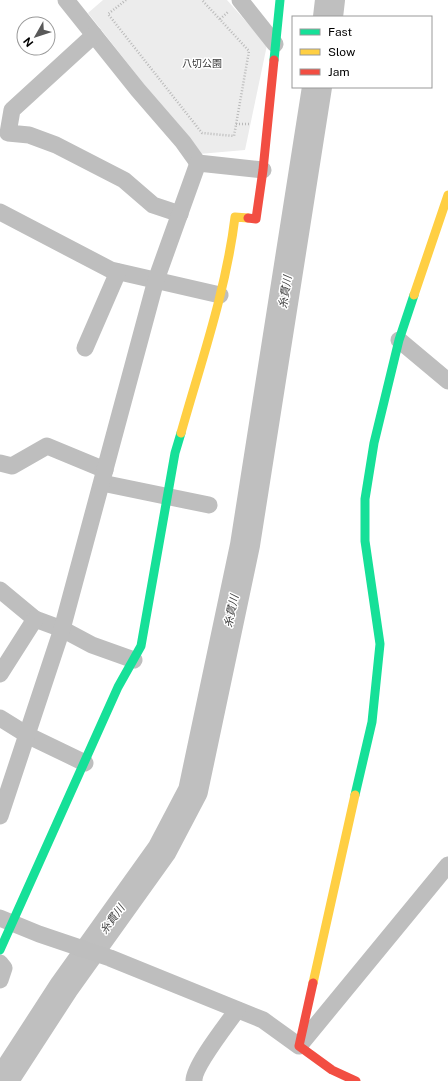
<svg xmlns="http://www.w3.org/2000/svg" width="448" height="1081" viewBox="0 0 448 1081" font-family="'Public Sans','Noto Sans JP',sans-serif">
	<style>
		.green { fill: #ececec }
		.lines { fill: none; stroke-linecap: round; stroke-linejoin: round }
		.river { stroke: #bfbfbf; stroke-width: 30 }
		.path { stroke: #b9b9b9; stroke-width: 2.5; stroke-dasharray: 1 2; stroke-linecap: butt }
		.street { stroke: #bebebe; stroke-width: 17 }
		.fast { stroke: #16e098; stroke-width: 9 }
		.slow { stroke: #ffcf43; stroke-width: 9 }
		.jam { stroke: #f24e42; stroke-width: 9 }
		.labels { text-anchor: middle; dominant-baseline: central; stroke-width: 3; stroke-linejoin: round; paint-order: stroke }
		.park-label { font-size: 10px; fill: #333; stroke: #fff }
		.water-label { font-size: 11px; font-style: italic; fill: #444; stroke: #fff }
	</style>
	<rect width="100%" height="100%" fill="#fff"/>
	<polygon class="green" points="103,0 227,0 267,45 245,150 199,154 88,13"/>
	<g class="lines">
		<g class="river">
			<polyline points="328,17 330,0"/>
			<polyline points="3,1081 64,987 162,850 193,791 245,545 317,87"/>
		</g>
		<g class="path">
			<polyline points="126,0 108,14 202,133 234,136 249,51 202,0"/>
			<polyline points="220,19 228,12"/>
			<polyline points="236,124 249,124"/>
		</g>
		<g class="street">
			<polyline points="66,0 138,90 183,142 198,163 263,170"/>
			<polyline points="240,0 275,44"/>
			<polyline points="94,35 12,110 8,133 29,135 56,145 124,180 153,205 180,214"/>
			<polyline points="0,212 111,270 220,295"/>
			<polyline points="399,340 448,381"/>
			<polyline points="85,348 118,272"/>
			<polyline points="0,463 12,466 47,446 105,470"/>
			<polyline points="102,483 209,505"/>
			<polyline points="0,590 35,619 62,629 92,645 134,660"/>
			<polyline points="0,674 35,619"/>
			<polyline points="0,718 29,736 85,763"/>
			<polyline points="0,816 62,629 156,280 198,163"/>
			<polyline points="0,918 39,934 110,958 263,1020 299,1046 448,865"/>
			<polyline points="0,963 4,968 0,980"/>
			<path d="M194 1081C193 1067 228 1023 237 1010"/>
		</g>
		<g class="fast">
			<polyline points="274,60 280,0"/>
			<polyline points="355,795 372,722 380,644 365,541 365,499 374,443 399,340 414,295"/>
			<polyline points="0,950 118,687 141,646 175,453 181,433"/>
		</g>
		<g class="slow">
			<polyline points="414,295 448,195"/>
			<path d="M181 433C201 362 226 291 235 217L248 218"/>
			<polyline points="313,983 355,795"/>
		</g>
		<g class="jam">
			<polyline points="248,218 256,219 263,170 274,60"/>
			<polyline points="313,983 299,1046 332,1070 356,1081"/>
		</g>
	</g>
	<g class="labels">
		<g class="park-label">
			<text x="202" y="63">八切公園</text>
		</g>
		<g class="water-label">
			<text transform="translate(285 292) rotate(-81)">糸貫川</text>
			<text transform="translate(231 611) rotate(-78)">糸貫川</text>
			<text transform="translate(112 919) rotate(-54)">糸貫川</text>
		</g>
	</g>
	<rect x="292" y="16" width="140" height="72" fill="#ffffff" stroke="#999999"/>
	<rect x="300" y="29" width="20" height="6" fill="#16e098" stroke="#999999"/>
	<text x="328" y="36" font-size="12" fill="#000000">Fast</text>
	<rect x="300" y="49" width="20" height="6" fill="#ffcf43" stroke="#999999"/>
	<text x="328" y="56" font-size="12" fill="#000000">Slow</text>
	<rect x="300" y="69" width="20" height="6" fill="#f24e42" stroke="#999999"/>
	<text x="328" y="76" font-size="12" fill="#000000">Jam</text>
	<g transform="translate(36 36) rotate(231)"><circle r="19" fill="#ffffff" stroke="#999999"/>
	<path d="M0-3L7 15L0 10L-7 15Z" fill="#595959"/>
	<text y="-6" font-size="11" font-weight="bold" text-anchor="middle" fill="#000000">N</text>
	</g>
</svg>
